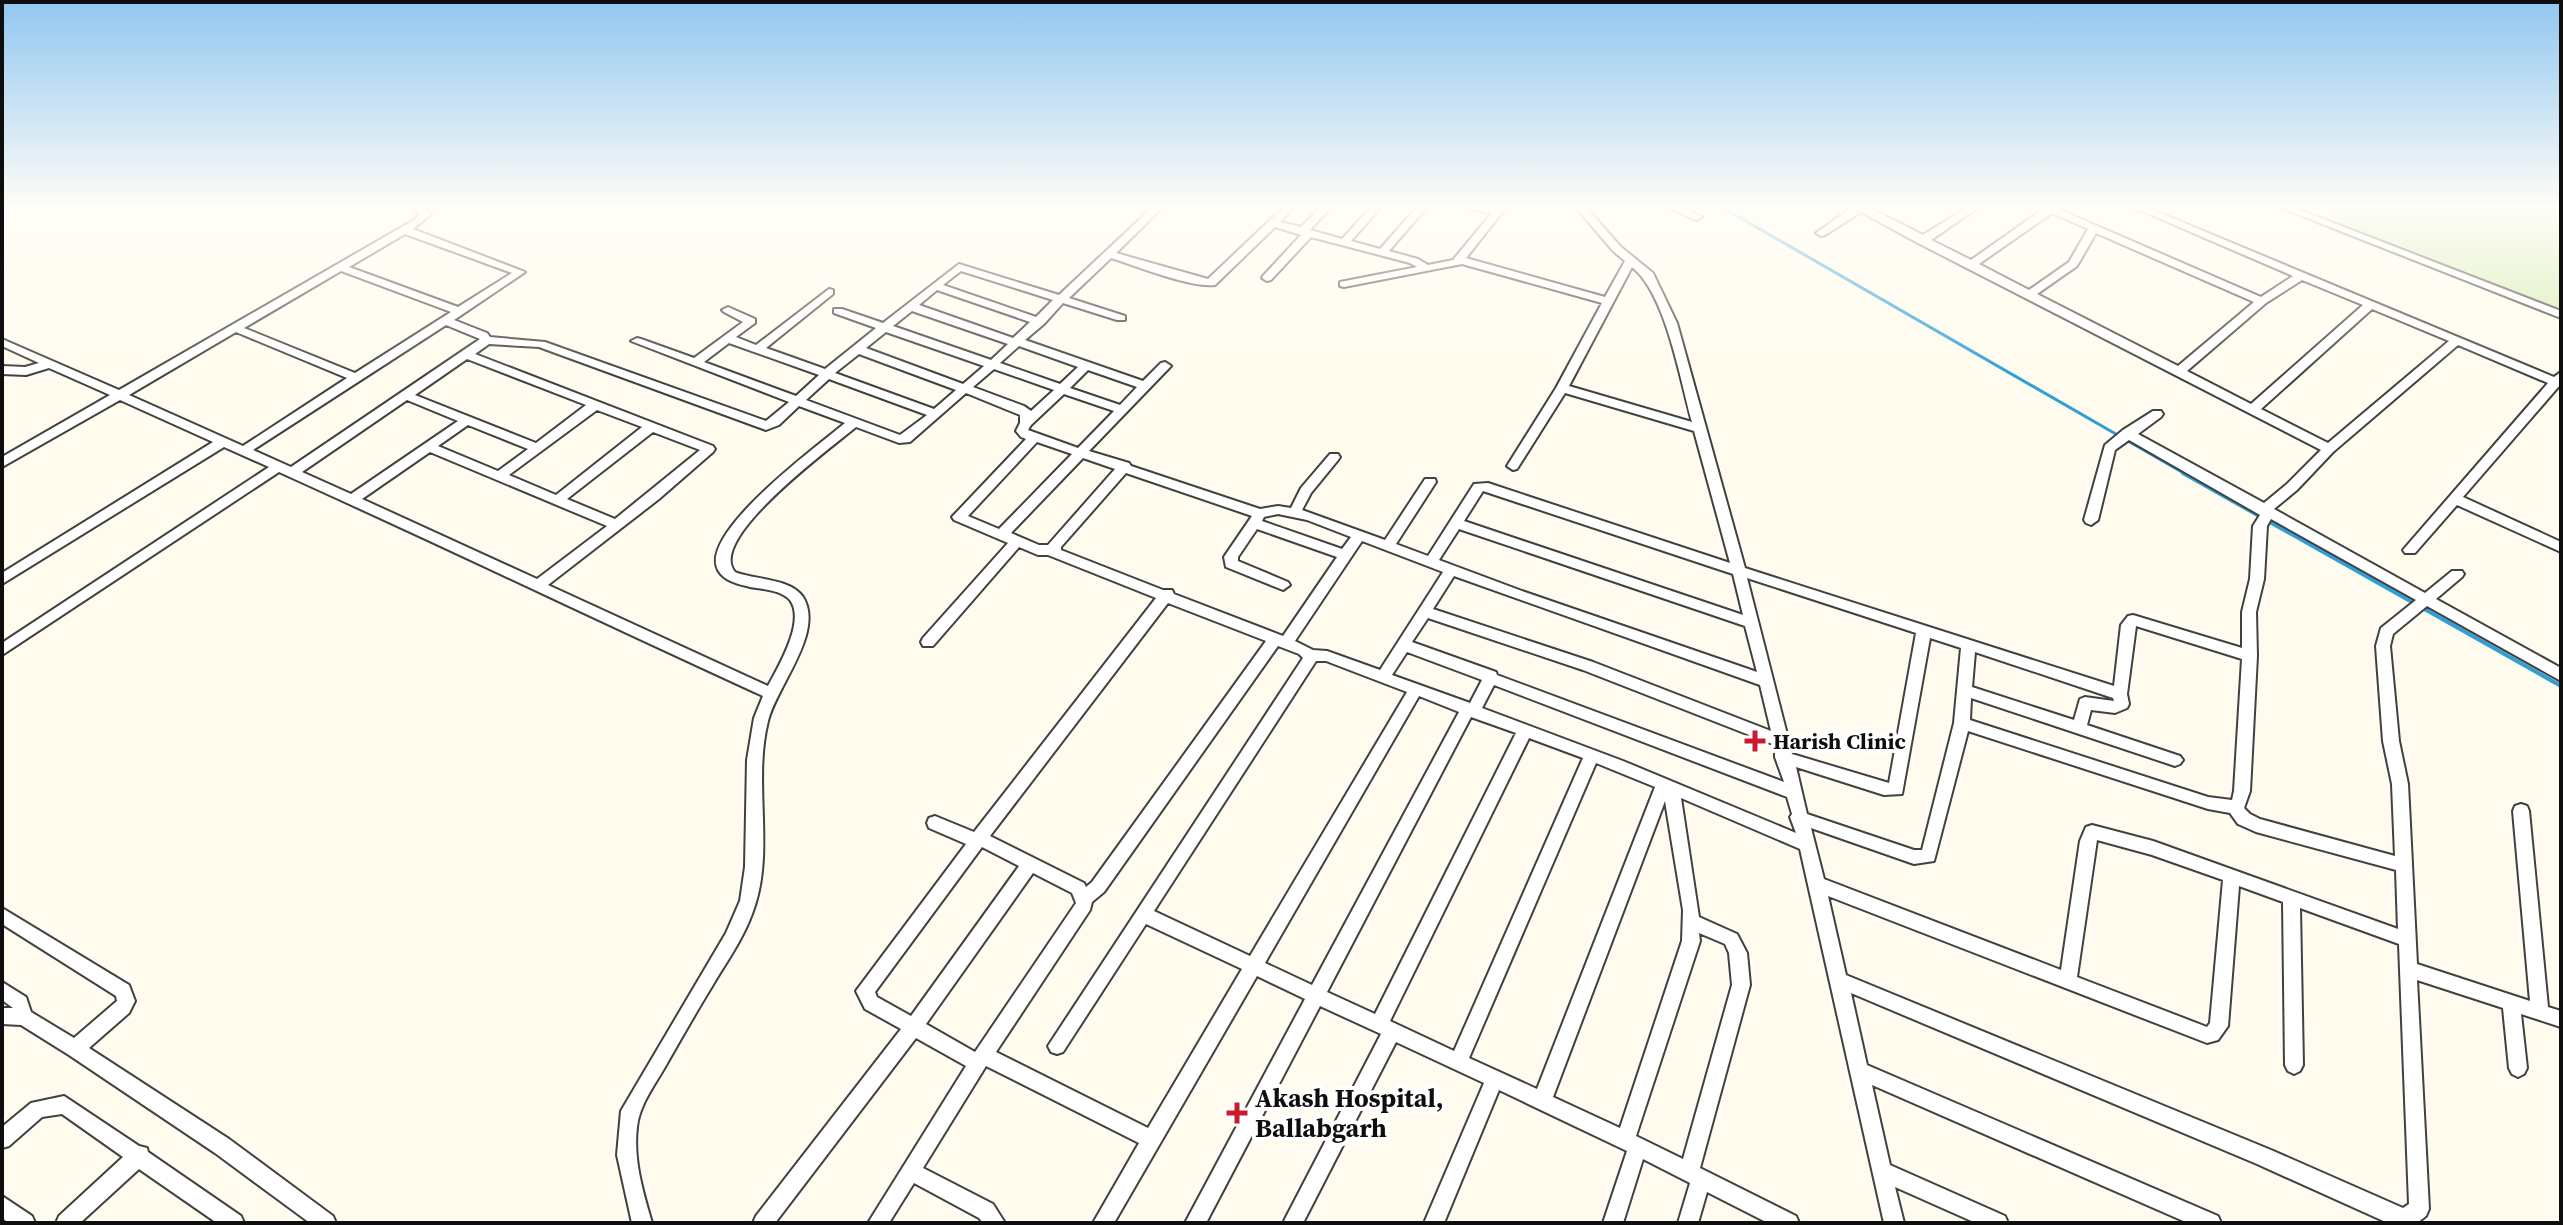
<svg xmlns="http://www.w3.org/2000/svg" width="2563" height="1225" viewBox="0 0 2563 1225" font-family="'Source Serif 4',serif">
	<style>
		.green { fill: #d5edb5 }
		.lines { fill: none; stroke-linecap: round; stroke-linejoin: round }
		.stream-far1 { stroke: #309ed7; stroke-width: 3 }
		.stream { stroke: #309ed7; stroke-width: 4 }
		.minor-casing { stroke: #414141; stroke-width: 4 }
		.minor { fill: #fff; fill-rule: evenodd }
		.poi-dot { fill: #c91b2d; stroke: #fff; stroke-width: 3 }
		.labels { text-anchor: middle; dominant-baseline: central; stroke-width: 8; stroke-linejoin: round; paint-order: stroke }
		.poi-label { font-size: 22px; font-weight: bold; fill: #0e0e0e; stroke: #fff; text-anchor: start }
		.near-poi-label { font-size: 26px; font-weight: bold; fill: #0e0e0e; stroke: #fff; text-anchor: start }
	</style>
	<rect width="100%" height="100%" fill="#fffbee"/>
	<polygon class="green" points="2334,205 2561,205 2561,311 2334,222"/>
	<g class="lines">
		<polyline class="stream-far1" points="1718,205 2187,475"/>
		<polyline class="stream" points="2183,473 2561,686"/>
		<g class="minor-casing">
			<g id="minor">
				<path d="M407 205H418L431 214 413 229 525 272 454 320 487 333 490 337 545 342 766 421 789 402 631 341 637 338 641 339 694 358 743 322 724 312 722 310 728 307 755 319V323L736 337 756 345 829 289 833 290V294L766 348 825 369 876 328 834 313V309H842L883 323 959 264 1059 295 1155 205H1165L1116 253 1208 279 1286 205H1296L1280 222 1301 227 1323 205H1333L1310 230 1342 239 1373 205H1383L1351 241 1380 249 1419 205H1429L1389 251 1418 259 1428 265 1453 260 1491 214 1467 207 1466 205H1481L1495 208 1498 205H1508L1466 258 1605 297 1625 261 1613 251 1574 205H1584L1621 247 1653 273 1677 323 1745 568 2114 686 2121 625 2128 616 2133 615 2242 648V612L2250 579 2253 526 2260 515 2129 440 2115 450 2098 520 2091 525 2086 523 2084 520 2105 445 2123 430 2153 411H2161L2163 414 2161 417 2138 434 2264 503 2287 484 2321 450 1918 243 1861 212 1825 235 1821 236 1816 233 1856 205H1869L1868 207 1923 235 1971 205H1982L1931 240 1971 260 2046 207 2062 205 2058 209 2261 297 2293 276 2128 205H2141L2554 377 2561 372 2560 385 2463 497 2561 542V552L2457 505 2415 553H2405L2403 550 2548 383 2458 345 2333 452 2297 490 2274 509 2425 593 2452 571H2462L2464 574 2462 577 2436 599 2561 668V681L2427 606 2393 634 2390 646 2399 741 2408 784 2417 964 2530 1001 2513 811 2515 806 2521 804 2527 806 2529 811 2548 1007 2561 1011V1027L2521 1014 2527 1068 2524 1074 2518 1077 2512 1074 2509 1068 2503 1008 2417 980 2429 1209 2426 1216 2417 1223H2388L2257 1164 1851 993 1867 1065 2218 1216 2221 1223H2188L1872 1085 1890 1165 2005 1216 2008 1223H1976L1895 1187 1904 1223H1884L1800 849 1681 798 1699 917 1737 934 1747 953 1750 985 1700 1168 1796 1216 1799 1223H1768L1707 1192 1698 1223H1678L1690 1183 1643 1159 1623 1223H1603L1627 1151 1499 1090 1444 1223H1424L1484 1083 1396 1042 1303 1223H1283L1381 1034 1320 1006 1206 1223H1185L1305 999 1257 976 1114 1223H1093L1139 1143 986 1066 923 1168 993 1204 1005 1223H983L979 1218 914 1183 889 1223H868L966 1066 916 1038 775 1223H753L756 1216 901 1029 865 1009 856 991 966 844 929 828 927 823 929 818 935 816 974 832 1156 598 1048 555H1038L1019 547 933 646H923L921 642 923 638 1008 543 954 520 952 517 1026 439 1021 437 1016 431 1020 423V415L966 393 910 442 899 443 856 427C831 448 706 539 735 572 755 580 790 578 803 597 825 632 776 687 768 721 752 784 776 853 752 914 742 941 725 964 711 988 695 1014 680 1041 665 1067 654 1086 639 1106 637 1127 633 1160 643 1192 652 1223H632L617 1155 621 1111 726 933 740 901 745 867 747 760 754 718 763 696C601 622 441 545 279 472L2 655V643L269 467 224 447 2 584V573L213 442 120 400 2 467V457L110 395 49 368 26 375 2 374V366L25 367 39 363 2 346V339L119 390 414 220 420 214ZM2052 213 2088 229 2069 262 2029 290 1979 264ZM1275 227 1301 235 1263 276 1262 278 1267 281 1271 280 1311 237 1410 263 1417 267 1340 282V286L1344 287 1462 264 1602 303 1556 388 1507 466 1513 470 1517 469 1565 393 1694 431 1730 563 1488 483 1474 484 1428 556 1396 544 1436 482 1435 479H1425L1385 540 1302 510 1311 493 1338 460 1340 457 1338 454H1330L1301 488 1291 508 1278 506 1260 509 1131 466 1129 463 1089 451 1171 366 1165 362 1161 363 1143 381 1025 340 1044 324 1063 303 1117 320H1125V316L1069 298 1111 258C1137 266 1190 288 1215 285ZM2096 233 2254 302 2178 366 2037 294 2077 266ZM405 234 512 273 458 307 349 267ZM1632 267C1666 294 1680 379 1692 422L1569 386ZM341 271 451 312 355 373 244 328ZM961 271 1053 300 1036 317 943 285ZM2302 280 2363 305 2251 404 2187 371 2266 303ZM937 290 1030 322 1013 338 919 305ZM2372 309 2449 341 2328 443 2261 409ZM912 311 1008 344 991 360 893 326ZM446 325 480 339 291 467 253 450ZM236 332 347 378 243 446 129 395ZM886 332 984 366 963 384 866 348ZM729 343 819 375 796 396 704 362ZM489 344 539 347 766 430 779 425 799 406 845 423C819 445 698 533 718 570 724 581 738 584 750 587 762 589 781 590 790 600 806 621 778 667 768 686L548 585 659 499 713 452 715 449 713 446 475 354ZM1019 346 1078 367 1060 384 1000 363ZM859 354 956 390 934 409 835 373ZM467 359 586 405 536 443 415 395ZM994 369 1054 390 1031 411 1024 406 973 387ZM1088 370 1137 387 1120 405 1070 388ZM829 379 927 415 900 435 806 400ZM1064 394 1114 411 1078 448 1028 430 1031 425ZM407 400 458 421 351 494 302 472ZM597 410 642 427 556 495 509 475ZM468 425 528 449 498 471 438 446ZM653 432 700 450 615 519 567 499ZM1037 442 1072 454 999 529 968 516ZM430 452 607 526 537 579 362 499ZM1083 458 1115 469 1048 545H1039L1011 533ZM1126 473 1252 516 1224 557 1226 567 1278 588 1283 590 1290 585 1288 582 1238 561V557L1257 529 1337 557 1283 636 1174 594 1172 590H1163L1061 550V547ZM1483 491 1733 574 1743 615 1464 521ZM1278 514 1307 520 1351 537 1342 549 1262 521 1264 517ZM2271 519 2416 600 2381 628 2376 646 2383 741 2392 784 2395 856 2260 819 2250 814 2244 808 2250 791 2257 656 2256 612 2264 579 2267 526ZM1459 529 1745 626 1757 672 1522 591 1439 560ZM1362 541 1443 572 1380 670 1327 651 1313 650 1295 641ZM1454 576 1760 685 1771 731 1593 662 1433 609ZM1747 578 1916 633 1889 783 1792 754ZM1168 603 1266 641 1092 882 1086 887 1084 883 990 836ZM1428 618 1583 670 1775 745V757L1784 782 1497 675 1496 672 1412 642ZM2136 626 2242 659 2234 791 2232 800 2208 797 1970 720 1971 698 2175 766 2180 764 2183 760 2180 756 2087 725 2091 710 2115 713 2127 708 2129 704 2127 694ZM1930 638 1961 648 1954 723 1922 850H1914L1807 814 1796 767 1884 795 1902 794ZM1278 646 1299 654 1303 658 1048 1046 1051 1052 1057 1054 1063 1052 1146 924 1242 969 1148 1128 996 1052 1090 910 1092 902 1104 892ZM1407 652 1482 680 1470 703 1392 675ZM1975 652 2113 698 2114 701 2085 697 2080 699 2074 720 1972 687ZM1316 661H1326L1407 692 1250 956 1154 911ZM1494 685 1787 797 1792 814 1790 817 1796 833 1623 761 1482 708ZM1419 696 1459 712 1312 985 1265 963ZM1471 717 1516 733 1375 1014 1327 992ZM1968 731 2208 809 2230 813 2238 824 2256 832 2396 870 2398 929 2153 841 2092 825 2086 827 2080 841 2061 970 1824 879 1811 828 1914 864 1934 861ZM1529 738 1583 758 1454 1051 1390 1021ZM1596 763 1655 787 1537 1089 1469 1058ZM1665 801 1683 910 1682 941 1620 1128 1553 1097ZM2097 840 2152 855 2223 880 2210 1023 2207 1027 2077 977ZM982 847 1019 866 911 1016 877 997 875 992ZM1033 873 1072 893 1076 903 975 1052 926 1024ZM2239 886 2283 902 2285 1065 2288 1071 2294 1074 2300 1071 2303 1065 2300 908 2399 944 2409 1204 2403 1208 2271 1150 1846 975 1828 896 2207 1043 2218 1040 2228 1026ZM1699 933 1725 944 1729 953 1732 985 1683 1159 1636 1136 1700 941Z"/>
				<polygon points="1664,205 1677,205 1702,217 1697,220 1693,219"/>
				<polygon points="2274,205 2287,205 2561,311 2561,318"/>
				<polygon points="2,908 129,985 135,1001 129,1013 89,1048 229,1139 333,1216 336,1223 310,1223 215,1153 69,1055 21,1025 2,1024 2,1008 13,1008 2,1000 2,982 26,997 31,1012 74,1038 117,1001 116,996 2,924"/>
				<polygon points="64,1096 139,1146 147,1148 148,1152 241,1216 244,1223 217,1223 139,1169 80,1223 56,1223 59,1216 123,1157 62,1114 42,1117 9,1146 2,1148 2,1127 31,1103"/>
				<polygon points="2,1196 32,1216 35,1223 9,1223 2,1218"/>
			</g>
		</g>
		<use href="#minor" class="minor"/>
	</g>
	<linearGradient id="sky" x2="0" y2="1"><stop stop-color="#91c7f0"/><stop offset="0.55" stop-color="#fffdf7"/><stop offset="1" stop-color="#fffdf7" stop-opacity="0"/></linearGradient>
	<rect width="2563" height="376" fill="url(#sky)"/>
	<g class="poi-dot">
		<path d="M1751 729h8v8h8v8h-8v8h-8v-8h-8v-8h8z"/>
		<path d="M1233 1101h8v8h8v8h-8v8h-8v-8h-8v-8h8z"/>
	</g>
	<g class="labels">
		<g class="poi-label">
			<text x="1773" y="741">Harish Clinic</text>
		</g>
		<g class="near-poi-label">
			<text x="1255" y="1098">Akash Hospital,<tspan x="1255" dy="30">Ballabgarh</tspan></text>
		</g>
	</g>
	<rect width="2563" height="1225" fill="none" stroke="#0e0e0e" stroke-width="8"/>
</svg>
